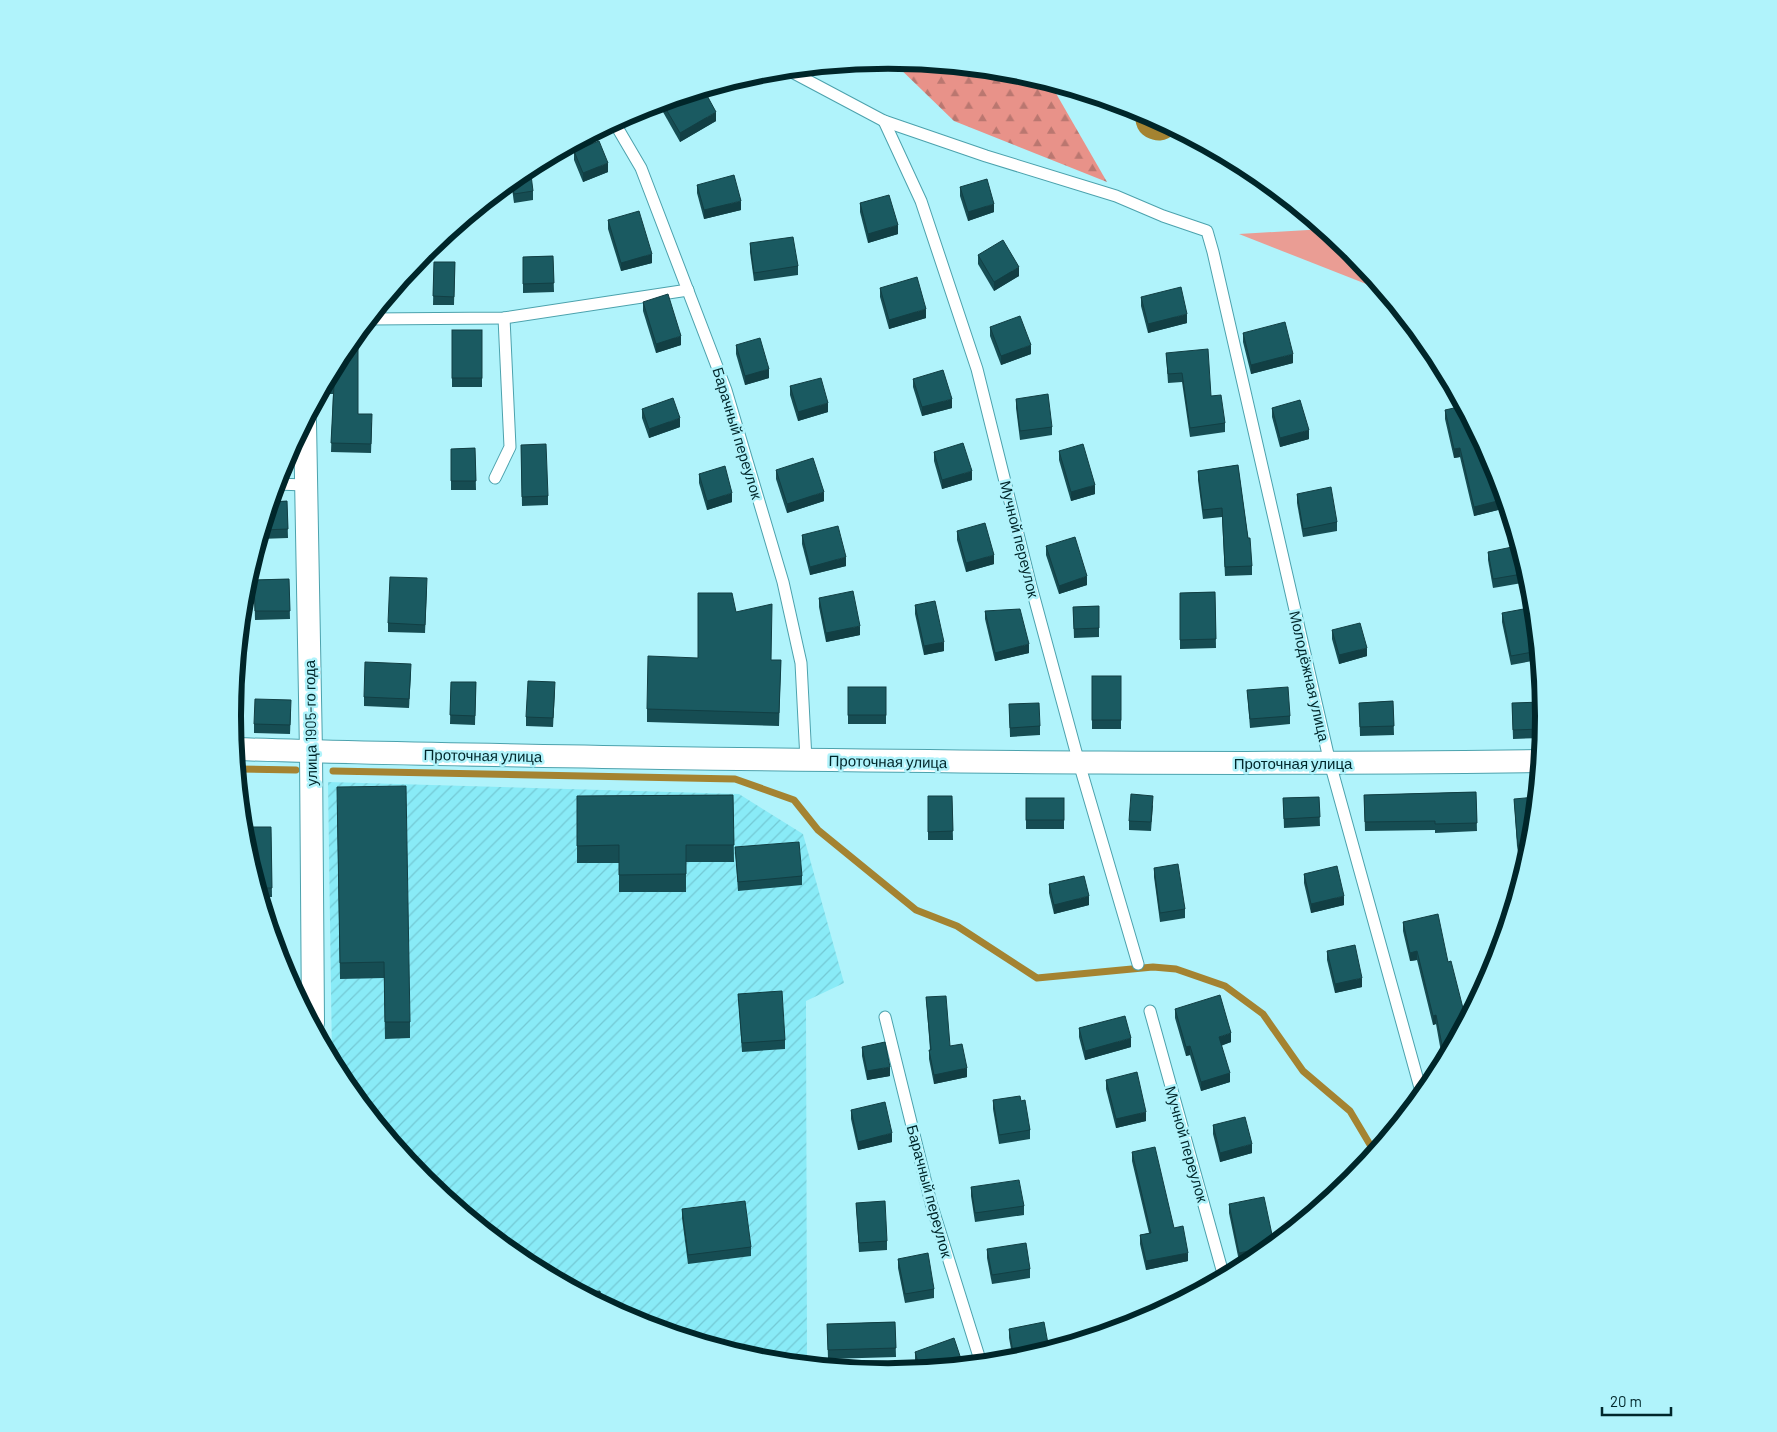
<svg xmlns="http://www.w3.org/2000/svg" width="1777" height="1432" viewBox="0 0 1777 1432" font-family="Barlow,sans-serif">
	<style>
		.industrial { fill: url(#industrial-furrows) }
		.green { fill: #ea9d94 }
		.forest { fill: url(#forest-firs) }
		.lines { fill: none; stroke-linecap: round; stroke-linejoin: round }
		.stream { stroke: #a48331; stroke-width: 7 }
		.river { stroke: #a48331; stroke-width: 41 }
		.service-casing { stroke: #4ca2ad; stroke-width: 13 }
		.minor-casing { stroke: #4ca2ad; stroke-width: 24 }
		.service { stroke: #fff; stroke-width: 11 }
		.minor { stroke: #fff; stroke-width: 22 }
		.wall { fill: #164d53 }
		.shaded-wall { fill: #123f44 }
		.building { fill: #1a5a61; stroke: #123f44 }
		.labels { text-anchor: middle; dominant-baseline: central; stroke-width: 5; stroke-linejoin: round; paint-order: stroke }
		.street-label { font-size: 15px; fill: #00262a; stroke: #b0f3fb }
		.rim { fill: none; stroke: #00262a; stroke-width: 6 }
	</style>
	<defs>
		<pattern id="industrial-furrows" width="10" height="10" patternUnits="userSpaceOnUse" patternTransform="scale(1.25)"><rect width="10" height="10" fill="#89ebf7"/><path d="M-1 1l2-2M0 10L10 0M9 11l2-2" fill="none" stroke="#74c9d4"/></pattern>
		<pattern id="forest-firs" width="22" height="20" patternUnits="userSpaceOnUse" patternTransform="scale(1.25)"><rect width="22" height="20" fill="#e89289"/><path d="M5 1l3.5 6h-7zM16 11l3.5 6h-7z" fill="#ba7770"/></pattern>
	</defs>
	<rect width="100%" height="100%" fill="#b0f3fb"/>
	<polygon class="industrial" points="328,782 739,794 803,834 844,983 806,1001 807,1364 760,1359 637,1322 524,1261 424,1180 343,1080 332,1059"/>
	<polygon class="green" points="1325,229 1353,252 1384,291 1239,234"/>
	<polygon class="forest" points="891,60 1017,73 1050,83 1107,182 954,121"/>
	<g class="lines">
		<g class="stream">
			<polyline points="238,769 296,770"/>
			<polyline points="333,771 735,779 794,800 818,830 916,910 957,926 1037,978 1153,967 1176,969 1225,986 1263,1014 1303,1071 1350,1111 1375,1153"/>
		</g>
		<polyline class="river" points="1156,119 1159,120"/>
		<g class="service-casing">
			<g id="service">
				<polyline points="788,70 884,121 986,156 1116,196 1163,216 1207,231 1213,252 1330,763 1422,1095"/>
				<polyline points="884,121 921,201 977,369 1031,586 1079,763 1138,964"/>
				<polyline points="614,122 641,168 726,390 783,582 801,663 806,760"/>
				<polyline points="370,319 504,318 688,290"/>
				<polyline points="495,478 510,447 504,318"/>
				<polyline points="277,484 305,485"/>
				<polyline points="1150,1011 1224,1277"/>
				<polyline points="885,1017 931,1203 981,1363"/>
			</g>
		</g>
		<g class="minor-casing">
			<g id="minor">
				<polyline points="305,422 311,752 313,1023"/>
				<path d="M236 749C378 754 520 755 662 758 955 762 1247 765 1540 761"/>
			</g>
		</g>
		<use href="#service" class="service"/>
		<use href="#minor" class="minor"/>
	</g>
	<g class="wall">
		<polygon points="663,104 716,121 680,142 663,112"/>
		<polygon points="574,151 608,172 583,182 574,160"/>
		<polygon points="524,170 533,191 533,200 514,203 511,181"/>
		<polygon points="697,185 741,210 704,219 697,193"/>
		<polygon points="960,187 994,212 968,221 960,196"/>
		<polygon points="860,203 898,234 868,243 860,212"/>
		<polygon points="608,220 652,263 621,271 608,229"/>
		<polygon points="750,243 798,266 798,275 754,281 750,252"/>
		<polygon points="978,255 1019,276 994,291 978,264"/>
		<polygon points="553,256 554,292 523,293 523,257"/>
		<polygon points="434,262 455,262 454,305 433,305"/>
		<polygon points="880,288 926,318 889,329 880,297"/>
		<polygon points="394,289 394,297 388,297"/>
		<polygon points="1141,297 1187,323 1148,333 1141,306"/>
		<polygon points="643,302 681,345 656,353 643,311"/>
		<polygon points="990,327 1031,354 1001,365 990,336"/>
		<rect x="452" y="330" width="30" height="57"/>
		<polygon points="1243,333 1293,363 1251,374 1243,342"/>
		<polygon points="736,345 769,378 745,385 736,354"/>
		<polygon points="343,351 358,414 372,423 371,453 331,452 333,394 326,394 326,384"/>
		<polygon points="1166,353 1225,423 1225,432 1190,437 1182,382 1168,383"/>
		<polygon points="913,379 952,408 922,416 913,387"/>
		<polygon points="790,386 828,412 798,421 790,395"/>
		<polygon points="1016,399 1052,427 1052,435 1020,440 1016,408"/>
		<polygon points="1272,408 1309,439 1280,447 1272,417"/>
		<polygon points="642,409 680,427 649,438 642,418"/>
		<polygon points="1445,410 1506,502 1506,508 1474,516 1460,457 1454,458 1445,419"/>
		<polygon points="521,445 548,496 548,505 522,506"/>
		<polygon points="475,448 476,490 451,490 451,449"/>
		<polygon points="1059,451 1095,494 1071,501 1059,460"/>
		<polygon points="934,452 972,480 942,489 934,461"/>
		<polygon points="1238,465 1252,566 1252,575 1225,576 1222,517 1203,519 1198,480 1198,471"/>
		<polygon points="776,470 824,501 787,513 776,479"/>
		<polygon points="699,474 732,502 707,510 699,483"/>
		<polygon points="1297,494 1337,522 1337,531 1303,537 1297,503"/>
		<polygon points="287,501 288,538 260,539 271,502"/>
		<polygon points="957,531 994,564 966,572 957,540"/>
		<polygon points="802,535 846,566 810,575 802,544"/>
		<polygon points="1046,546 1087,585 1059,594 1046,555"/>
		<polygon points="1488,552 1522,574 1522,583 1493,588 1488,560"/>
		<polygon points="289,579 290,619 255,620 254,580"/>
		<polygon points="427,587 425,633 388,632 388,623"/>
		<polygon points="1215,592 1216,648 1180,649 1180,593"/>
		<polygon points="819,598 860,635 826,642 819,607"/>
		<polygon points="915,605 944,651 924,655 915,614"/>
		<polygon points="1099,606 1099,637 1074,638 1073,607"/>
		<polygon points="985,611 1029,653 995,661 985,619"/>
		<polygon points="736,612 771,660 781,660 779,726 647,722 647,709 698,658"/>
		<polygon points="1502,613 1538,651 1538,660 1511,665 1502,622"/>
		<polygon points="1332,630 1367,656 1339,664 1332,639"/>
		<polygon points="411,673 409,708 364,706 364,697"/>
		<rect x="1092" y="676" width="29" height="53"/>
		<polygon points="451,682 476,682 475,725 450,724"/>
		<rect x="848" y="687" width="38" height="37"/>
		<polygon points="1247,690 1290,716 1290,724 1250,728"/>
		<polygon points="555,691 553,727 526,726 526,717"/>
		<polygon points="1393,701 1394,735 1360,736 1359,703"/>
		<polygon points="1512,703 1544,716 1542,738 1513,739"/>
		<polygon points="1009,704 1040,726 1040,735 1010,737"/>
		<polygon points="291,709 290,734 254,733 254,724"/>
		<polygon points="1476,792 1477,831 1435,833 1435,830 1365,831 1364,795"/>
		<polygon points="733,795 734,862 686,862 686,892 619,892 619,863 577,863 577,796"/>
		<polygon points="928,796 952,796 953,840 928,840"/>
		<polygon points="1319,797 1320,826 1284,828 1283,798"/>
		<rect x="1026" y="798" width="38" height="31"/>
		<polygon points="1514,799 1532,844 1522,876 1517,846"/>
		<polygon points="337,804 410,1022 410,1038 385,1039 384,978 340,979"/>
		<polygon points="1153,805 1151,831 1129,830 1129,821"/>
		<polygon points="271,827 272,897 261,897 245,844"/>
		<polygon points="735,847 802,876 802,885 738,891"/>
		<polygon points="1154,868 1185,909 1185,918 1160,922 1154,877"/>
		<polygon points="1304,874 1344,905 1311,913 1304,883"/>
		<polygon points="1049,884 1089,905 1054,914 1049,893"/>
		<polygon points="1403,922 1448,962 1466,1020 1443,1063 1436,1024 1433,1025 1417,960 1410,961 1403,931"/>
		<polygon points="1327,951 1362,987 1335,993 1327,960"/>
		<polygon points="738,994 785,1040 785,1049 742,1052"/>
		<polygon points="926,997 950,1046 967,1077 934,1084 929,1059 929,1050 930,1050"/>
		<polygon points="1175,1009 1231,1042 1221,1046 1230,1082 1201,1091 1190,1055 1186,1056 1175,1018"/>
		<polygon points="1079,1028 1131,1047 1085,1060 1079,1037"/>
		<polygon points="862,1047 890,1076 867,1080 862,1056"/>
		<polygon points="1106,1080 1146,1121 1116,1128 1106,1089"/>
		<polygon points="993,1100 1021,1101 1030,1130 1030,1139 999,1144 993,1109"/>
		<polygon points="851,1110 892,1142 858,1150 851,1119"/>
		<polygon points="1213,1125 1252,1153 1220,1162 1213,1134"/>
		<polygon points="1132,1152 1188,1261 1146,1270 1140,1244 1140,1235 1149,1233 1132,1161"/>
		<polygon points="971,1187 1024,1206 1024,1215 975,1222 971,1196"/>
		<polygon points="856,1203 887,1241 887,1250 859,1252"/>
		<polygon points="1229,1204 1274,1244 1258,1257 1239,1261 1229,1213"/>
		<polygon points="682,1209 751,1247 751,1256 688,1264 682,1218"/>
		<polygon points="987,1249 1030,1269 1030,1278 992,1284 987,1258"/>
		<polygon points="898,1259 934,1289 934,1298 905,1303 898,1268"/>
		<polygon points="895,1322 896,1357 828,1359 827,1324"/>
		<polygon points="1009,1329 1049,1349 1016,1359 1013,1360 1009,1338"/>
		<polygon points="915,1352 963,1365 917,1369 915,1361"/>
	</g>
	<g class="shaded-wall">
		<polygon points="716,112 716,121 680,142 680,133"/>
		<polygon points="608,163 608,172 583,182 583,173"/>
		<polygon points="741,201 741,210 704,219 704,210"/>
		<polygon points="994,204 994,212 968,221 968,212"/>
		<polygon points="898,225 898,234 868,243 868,234"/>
		<polygon points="652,254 652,263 621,271 621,263"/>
		<polygon points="1019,267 1019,276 994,291 994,282"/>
		<polygon points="926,309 926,318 889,329 889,320"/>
		<polygon points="1187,314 1187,323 1148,333 1148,324"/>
		<polygon points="681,336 681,345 656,353 656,344"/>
		<polygon points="1031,345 1031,354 1001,365 1001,356"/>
		<polygon points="1293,354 1293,363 1251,374 1251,365"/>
		<polygon points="769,369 769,378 745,385 745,376"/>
		<polygon points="952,399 952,408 922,416 922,407"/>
		<polygon points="828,403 828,412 798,421 798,412"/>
		<polygon points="680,418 680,427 649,438 649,429"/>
		<polygon points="1309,430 1309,439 1280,447 1280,438"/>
		<polygon points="1460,448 1460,457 1454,458 1454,449"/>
		<polygon points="972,471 972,480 942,489 942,480"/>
		<polygon points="1095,485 1095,494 1071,501 1071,492"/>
		<polygon points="824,492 824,501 787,513 787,504"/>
		<polygon points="732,493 732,502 707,510 707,501"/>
		<polygon points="1505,499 1506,508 1474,516 1474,507"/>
		<polygon points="994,555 994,564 966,572 966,563"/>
		<polygon points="846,557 846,566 810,575 810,567"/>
		<polygon points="1087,576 1087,585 1059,594 1059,586"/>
		<polygon points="860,626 860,635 826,642 826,633"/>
		<polygon points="944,642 944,651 924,655 924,646"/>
		<polygon points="1029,644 1029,653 995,661 995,653"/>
		<polygon points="1367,648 1367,656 1339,664 1339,655"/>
		<polygon points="1089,896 1089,905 1054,914 1054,905"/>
		<polygon points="1344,896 1344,905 1311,913 1311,904"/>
		<polygon points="1417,951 1417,960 1410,961 1410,953"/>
		<polygon points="1362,978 1362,987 1335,993 1335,984"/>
		<polygon points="1436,1015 1436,1024 1433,1025 1433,1016"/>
		<polygon points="1231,1033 1231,1042 1219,1046 1219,1037"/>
		<polygon points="1131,1038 1131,1047 1085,1060 1085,1051"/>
		<polygon points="1190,1046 1190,1055 1186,1056 1186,1047"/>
		<polygon points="890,1067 890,1076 867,1080 867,1071"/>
		<polygon points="967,1068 967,1077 934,1084 934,1075"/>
		<polygon points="1230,1073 1230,1082 1201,1091 1201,1082"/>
		<polygon points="1146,1112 1146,1121 1116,1128 1116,1119"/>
		<polygon points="892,1133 892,1142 858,1150 858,1142"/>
		<polygon points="1252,1144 1252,1153 1220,1162 1220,1153"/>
		<polygon points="1272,1246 1258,1257 1239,1261 1239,1253"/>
		<polygon points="1188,1253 1188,1261 1146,1270 1146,1261"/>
	</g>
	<g class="building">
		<polygon points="704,90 716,112 680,133 663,104 668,101"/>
		<polygon points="599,141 608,163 583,173 574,151"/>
		<polygon points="530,167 533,191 514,194 512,181 524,170"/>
		<polygon points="734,175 741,201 704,210 697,185"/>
		<polygon points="987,179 994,204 968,212 960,187"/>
		<polygon points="889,195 898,225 868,234 860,203"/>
		<polygon points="639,211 652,254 621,263 608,220"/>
		<polygon points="793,237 798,266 754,273 750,243"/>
		<polygon points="1003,240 1019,267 994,282 978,255"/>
		<polygon points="553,256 554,283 523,284 523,257"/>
		<polygon points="434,262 455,262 454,297 433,296"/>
		<polygon points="917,277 926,309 889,320 880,288"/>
		<polygon points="1181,287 1187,314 1148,324 1141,297"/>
		<polygon points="668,294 681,336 656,344 643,302"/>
		<polygon points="1020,316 1031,345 1001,356 990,327"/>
		<polygon points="1285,322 1293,354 1251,365 1243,333"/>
		<rect x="452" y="330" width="30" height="48"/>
		<polygon points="358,334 358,414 372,414 371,444 331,443 334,385 326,385 326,384 343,351"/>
		<polygon points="760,338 769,369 745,376 736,345"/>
		<polygon points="1208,349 1211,396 1221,395 1225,423 1190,428 1182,373 1168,374 1166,353"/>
		<polygon points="943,370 952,399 922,407 913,379"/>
		<polygon points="821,378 828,403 798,412 790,386"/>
		<polygon points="1048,394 1052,427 1020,431 1016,399"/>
		<polygon points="673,398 680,418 649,429 642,409"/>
		<polygon points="1300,400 1309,430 1280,438 1272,408"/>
		<polygon points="1463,406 1495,465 1505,499 1474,507 1460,448 1454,449 1445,410"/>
		<polygon points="963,443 972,471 942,480 934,452"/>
		<polygon points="546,444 548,496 522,497 521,445"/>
		<polygon points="1083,444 1095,485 1071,492 1059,451"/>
		<polygon points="475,448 476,481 451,481 451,449"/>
		<polygon points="813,458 824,492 787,504 776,470"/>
		<polygon points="1238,465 1248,538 1250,538 1252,566 1225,567 1222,508 1203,510 1198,471"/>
		<polygon points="725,466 732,493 707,501 699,474"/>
		<polygon points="1331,487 1337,522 1303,529 1297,494"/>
		<polygon points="287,501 288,529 263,530 271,502"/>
		<polygon points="985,523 994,555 966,563 957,531"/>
		<polygon points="838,526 846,557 810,567 802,535"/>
		<polygon points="1075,537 1087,576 1059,586 1046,546"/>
		<polygon points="1517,546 1522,574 1493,579 1488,552"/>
		<polygon points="390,577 427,578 425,625 388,623"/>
		<polygon points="289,579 290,611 255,611 254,580"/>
		<polygon points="853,591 860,626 826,633 819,598"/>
		<polygon points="1215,592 1216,639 1180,640 1180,593"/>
		<polygon points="698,593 732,593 736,612 772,604 771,660 781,660 779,713 647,709 648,656 698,658"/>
		<polygon points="935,601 944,642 924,646 915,605"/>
		<polygon points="1099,606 1099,628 1074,629 1073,607"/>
		<polygon points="1529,608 1538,651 1511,656 1502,613"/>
		<polygon points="1020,609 1029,644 995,653 985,611"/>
		<polygon points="1360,623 1367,648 1339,655 1332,630"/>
		<polygon points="365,662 411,664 409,699 364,697"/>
		<rect x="1092" y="676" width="29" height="44"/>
		<polygon points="528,681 555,682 553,718 526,717"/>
		<polygon points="451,682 476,682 475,716 450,715"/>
		<rect x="848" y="687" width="38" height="28"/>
		<polygon points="1288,687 1290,716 1250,719 1247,690"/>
		<polygon points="255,699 291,700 290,725 254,724"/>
		<polygon points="1393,701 1394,726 1360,727 1359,703"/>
		<polygon points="1543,702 1544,716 1543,729 1513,730 1512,703"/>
		<polygon points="1039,703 1040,726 1010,728 1009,704"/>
		<polygon points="406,786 410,1022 385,1022 384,962 340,963 337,787"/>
		<polygon points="1476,792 1477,823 1435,824 1435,821 1365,822 1364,795"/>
		<polygon points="1131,794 1153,796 1151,822 1129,821"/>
		<polygon points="733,795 734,845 686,845 686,874 619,875 619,845 577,846 577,796"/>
		<polygon points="928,796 952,796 953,831 928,832"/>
		<polygon points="1319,797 1320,817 1284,819 1283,798"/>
		<polygon points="1536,797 1532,844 1523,873 1517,837 1514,799"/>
		<rect x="1026" y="798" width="38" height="22"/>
		<polygon points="243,827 271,827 272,888 259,888 245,844"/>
		<polygon points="799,842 802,876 738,882 735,847"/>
		<polygon points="1178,864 1185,909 1160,913 1154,868"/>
		<polygon points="1337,866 1344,896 1311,904 1304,874"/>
		<polygon points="1084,876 1089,896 1054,905 1049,884"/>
		<polygon points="1438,914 1448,962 1451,961 1466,1020 1445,1060 1436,1015 1433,1016 1417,951 1410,953 1403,922"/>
		<polygon points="1355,945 1362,978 1335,984 1327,951"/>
		<polygon points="782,991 785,1040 742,1043 738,994"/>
		<polygon points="1220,995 1231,1033 1219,1037 1230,1073 1201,1082 1190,1046 1186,1047 1175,1009"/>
		<polygon points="946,996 950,1046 962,1044 967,1068 934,1075 929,1050 931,1050 926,997"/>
		<polygon points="1125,1016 1131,1038 1085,1051 1079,1028"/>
		<polygon points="885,1042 890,1067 867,1071 862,1047"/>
		<polygon points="1137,1072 1146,1112 1116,1119 1106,1080"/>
		<polygon points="1020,1096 1021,1101 1025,1100 1030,1130 999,1135 993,1100"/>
		<polygon points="885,1102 892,1133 858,1142 851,1110"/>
		<polygon points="1245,1117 1252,1144 1220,1153 1213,1125"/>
		<polygon points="1155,1147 1174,1228 1183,1226 1188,1253 1146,1261 1140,1235 1151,1233 1132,1152"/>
		<polygon points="1019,1180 1024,1206 975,1213 971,1187"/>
		<polygon points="1264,1197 1274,1244 1272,1246 1239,1253 1229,1204"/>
		<polygon points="745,1201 751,1247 688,1255 682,1209"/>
		<polygon points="885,1201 887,1241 859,1243 856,1203"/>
		<polygon points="1026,1243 1030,1269 992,1275 987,1249"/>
		<polygon points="928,1253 934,1289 905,1294 898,1259"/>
		<polygon points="600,1291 601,1302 582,1293"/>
		<polygon points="895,1322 896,1348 828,1350 827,1324"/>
		<polygon points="1044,1322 1049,1349 1030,1355 1014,1358 1009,1329"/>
		<polygon points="954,1338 963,1365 920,1369 915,1352"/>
	</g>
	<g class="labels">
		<g class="street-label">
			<text transform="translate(738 433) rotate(73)">Барачный переулок</text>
			<text transform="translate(1020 539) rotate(76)">Мучной переулок</text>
			<text transform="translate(1310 676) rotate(77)">Молодёжная улица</text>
			<text transform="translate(310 723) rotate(-91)">улица 1905-го года</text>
			<text transform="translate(483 755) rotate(1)">Проточная улица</text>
			<text transform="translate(888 761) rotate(1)">Проточная улица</text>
			<text x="1293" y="763">Проточная улица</text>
			<text transform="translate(1187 1144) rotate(74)">Мучной переулок</text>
			<text transform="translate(930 1191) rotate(75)">Барачный переулок</text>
		</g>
	</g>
	<path d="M0 0H1777V1432H0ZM241 716a647 647 0 1 1 1294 0a647 647 0 1 1-1294 0Z" fill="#b0f3fb" fill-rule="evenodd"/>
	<path class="rim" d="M241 716a647 647 0 1 1 1294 0a647 647 0 1 1-1294 0Z"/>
	<path d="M1602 1407v8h69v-8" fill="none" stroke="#00262a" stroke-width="2.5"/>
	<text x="1610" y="1407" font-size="15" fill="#00262a" stroke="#b0f3fb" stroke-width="4" paint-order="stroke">20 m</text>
</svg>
